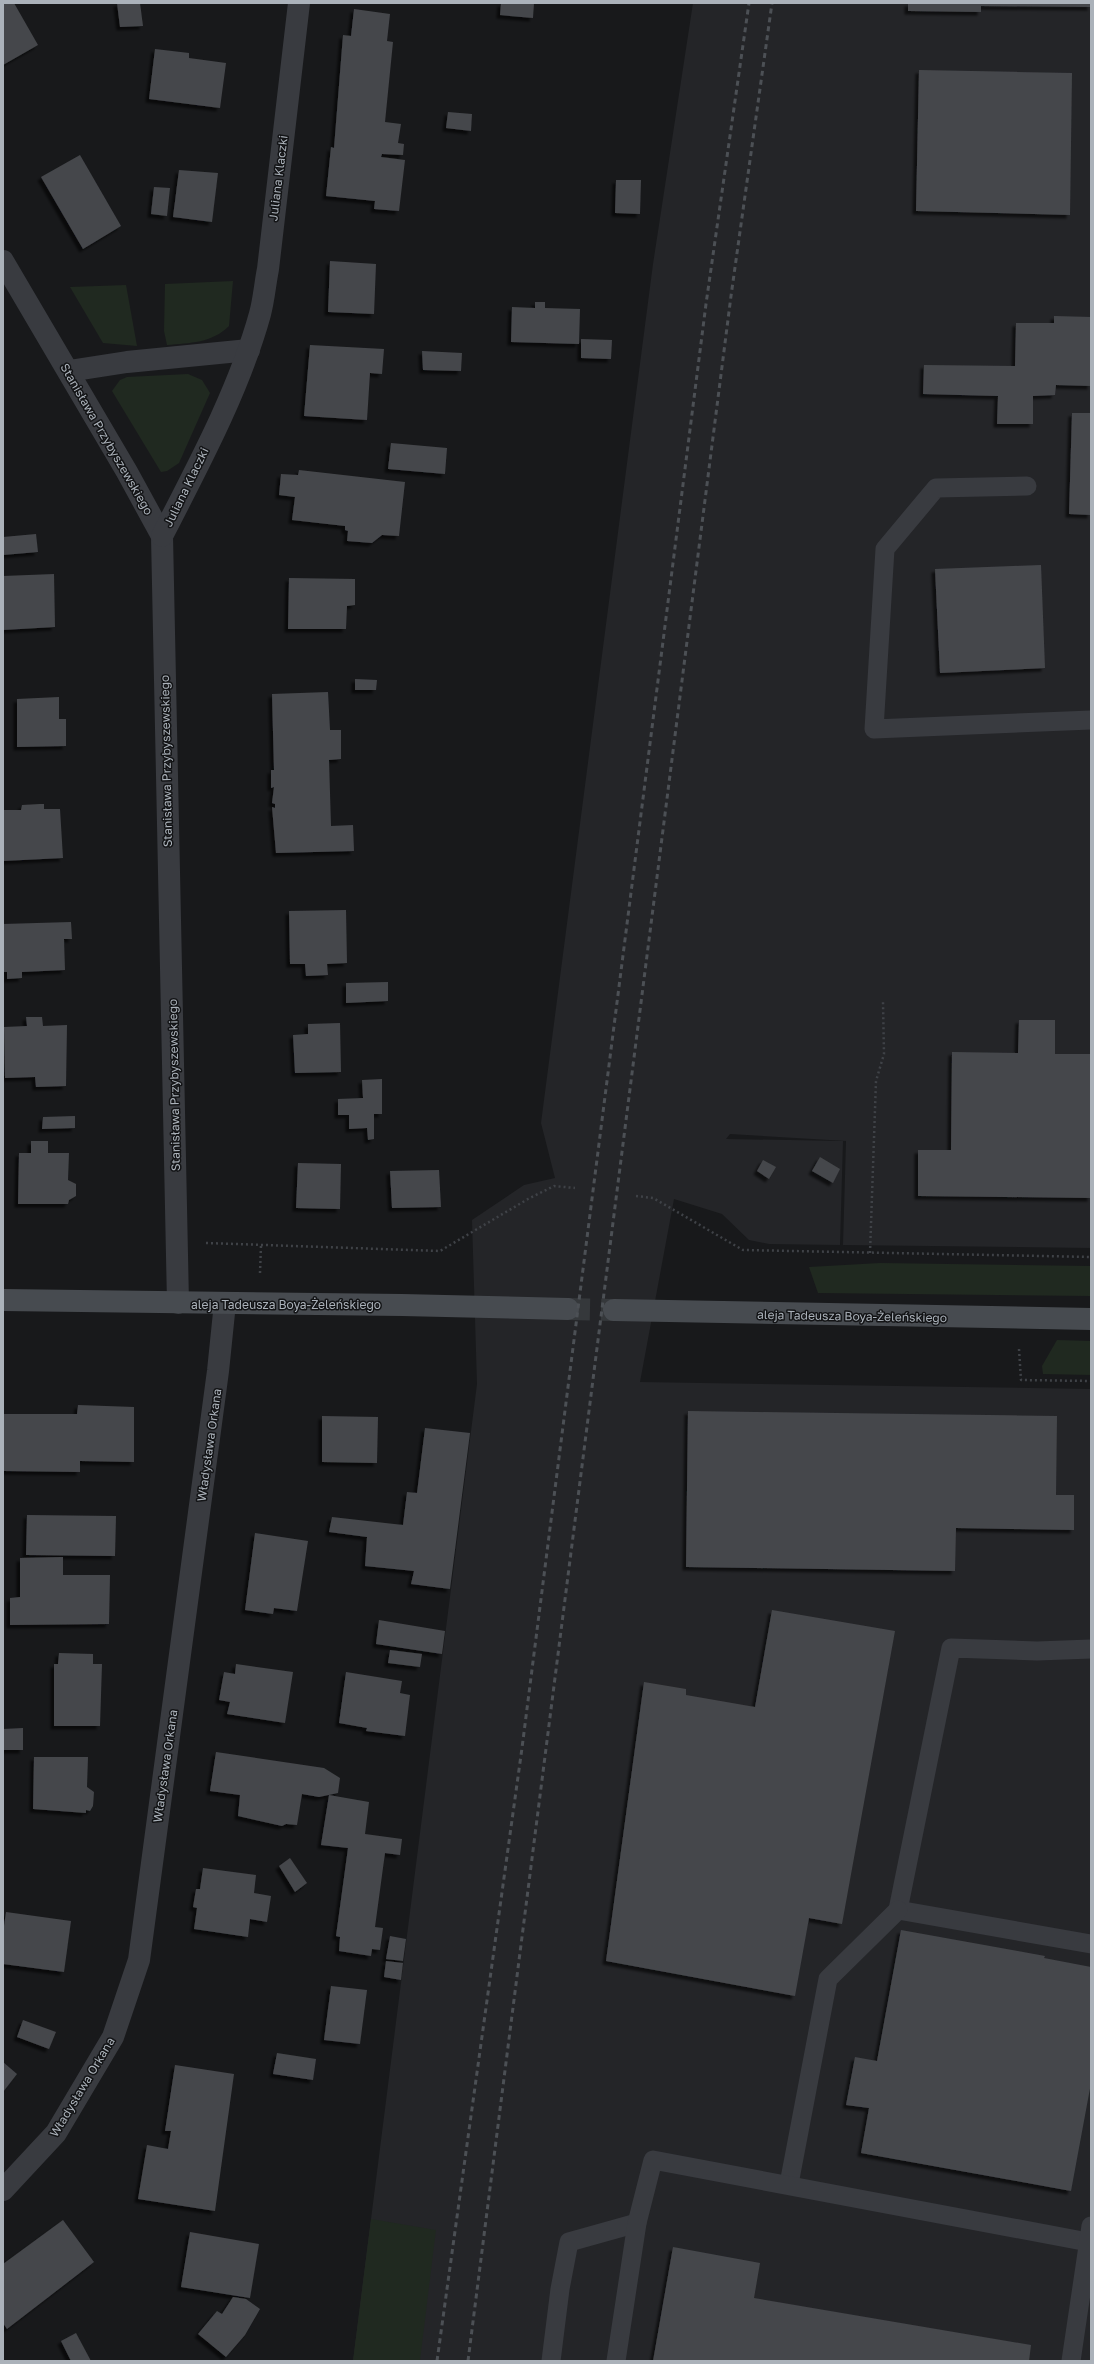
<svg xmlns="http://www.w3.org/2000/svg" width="1094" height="2364" viewBox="0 0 1094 2364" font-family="'Golos Text',sans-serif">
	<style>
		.built { fill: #242528 }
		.green { fill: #202920 }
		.building { fill: #45474b; filter: url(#shadow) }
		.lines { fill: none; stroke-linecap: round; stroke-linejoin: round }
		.secondary-tunnel { stroke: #35383b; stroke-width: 22; stroke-dasharray: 22 11; stroke-linecap: butt }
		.path { stroke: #3f4247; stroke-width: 2.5; stroke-dasharray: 2 3; stroke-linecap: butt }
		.lane { stroke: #393b40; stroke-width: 19 }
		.street { stroke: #393b40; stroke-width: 22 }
		.secondary { stroke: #474b50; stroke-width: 22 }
		.rail { stroke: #4c5055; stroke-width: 3; stroke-dasharray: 5 4; stroke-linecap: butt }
		.labels { text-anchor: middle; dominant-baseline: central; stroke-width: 3; stroke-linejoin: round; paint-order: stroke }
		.street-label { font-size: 12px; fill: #abb2ba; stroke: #131416 }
	</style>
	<defs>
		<filter id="shadow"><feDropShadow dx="-3.5" dy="3.5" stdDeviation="1" flood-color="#0009"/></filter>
	</defs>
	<rect width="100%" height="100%" fill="#18191b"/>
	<polygon class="built" points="693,3 1091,3 1091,1248 843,1245 846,1141 730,1134 726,1139 843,1141 840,1245 769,1244 749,1240 722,1214 674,1199 640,1382 1091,1389 1091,2361 353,2361 477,1384 472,1220 524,1185 555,1178 541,1123 653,264"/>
	<g class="green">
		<path d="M233 281 229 326C212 343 190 343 167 345L164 331 165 284Z"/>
		<polygon points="126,285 137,346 103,343 70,287"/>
		<polygon points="188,374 202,380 210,393 179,463 167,471 161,472 112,391 120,380 127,377"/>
		<polygon points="880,1263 1091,1266 1091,1296 818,1293 809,1267"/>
		<polygon points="1057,1340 1091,1341 1091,1375 1043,1374 1042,1366"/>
		<polygon points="371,2219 436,2230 420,2361 353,2361"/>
	</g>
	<g class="building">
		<polygon points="3,3 14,3 38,45 3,65"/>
		<polygon points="117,3 140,3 143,26 120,27"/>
		<polygon points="501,3 534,3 533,18 500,15"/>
		<polygon points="908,3 1091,3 1091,7 981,6 981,12 908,11"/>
		<polygon points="354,9 390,14 387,41 393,42 385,122 401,124 398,143 404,144 403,155 382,154 381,157 405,160 399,211 374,209 375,201 326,196 331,147 334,148 343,35 351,36"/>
		<polygon points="155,49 189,53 189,58 226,63 220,108 149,99"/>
		<polygon points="919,70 1072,73 1070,215 916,211"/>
		<polygon points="448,112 472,114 471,131 446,128"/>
		<polygon points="80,155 121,226 83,249 41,177"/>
		<polygon points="179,170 218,173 212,222 173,217"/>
		<polygon points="616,180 641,180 640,214 615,213"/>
		<polygon points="154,187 170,188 167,216 151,214"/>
		<polygon points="330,261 376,264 374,314 328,312"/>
		<polygon points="535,302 545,302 545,308 580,309 579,344 511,342 512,307 535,308"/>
		<polygon points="1054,316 1091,317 1091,386 1056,385 1055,395 1033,396 1033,424 997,424 998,396 923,394 924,365 1015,366 1016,323 1054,323"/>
		<polygon points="581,339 612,340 611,359 581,358"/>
		<polygon points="310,345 384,349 382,374 370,373 367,420 304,416"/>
		<polygon points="422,351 462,353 461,371 423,370"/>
		<polygon points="1072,413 1091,413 1091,515 1069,514"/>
		<polygon points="391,443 447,448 445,474 388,469"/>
		<polygon points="299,470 405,482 399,536 382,535 372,543 347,541 348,531 345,530 345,526 292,520 295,497 279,495 281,474 298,475"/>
		<polygon points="36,534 38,552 3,555 3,537"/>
		<polygon points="1041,565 1045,668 940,673 935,569"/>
		<polygon points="54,574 55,627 3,630 3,576"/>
		<polygon points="289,578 355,579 355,605 347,606 346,629 288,629"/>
		<polygon points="355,679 377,680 376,690 355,690"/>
		<polygon points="328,692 330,730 341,730 341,759 329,760 331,826 353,825 354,851 276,853 272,807 275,808 275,804 272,803 274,787 271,788 271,770 274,770 272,694"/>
		<polygon points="59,697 59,719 66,719 66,746 17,747 17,699"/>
		<polygon points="40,804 44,804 44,809 60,809 63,858 3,861 3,810 21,810 22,805"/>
		<polygon points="346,910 347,963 327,964 328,975 306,976 305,964 290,964 289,911"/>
		<polygon points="71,922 72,939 64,939 65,970 22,972 22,978 7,979 7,972 3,972 3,924"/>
		<polygon points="388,982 388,1001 346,1003 346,983"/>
		<polygon points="26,1017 42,1017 43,1026 67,1025 66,1086 36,1087 35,1077 5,1078 4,1027 27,1026"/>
		<polygon points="1019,1020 1055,1020 1055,1054 1091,1054 1091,1198 918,1196 918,1150 951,1150 952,1052 1018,1053"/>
		<polygon points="340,1023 341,1072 295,1073 293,1035 308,1034 308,1024"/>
		<polygon points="382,1079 382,1114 374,1114 374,1139 368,1140 367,1128 349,1129 349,1115 338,1115 338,1099 363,1098 362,1080"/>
		<polygon points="75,1116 75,1128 42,1129 43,1117"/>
		<polygon points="31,1141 48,1141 48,1153 69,1153 68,1180 76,1184 76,1196 69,1200 68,1204 18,1204 19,1153 31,1153"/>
		<polygon points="820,1157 840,1169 833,1183 812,1171"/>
		<polygon points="763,1160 776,1167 769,1179 757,1171"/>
		<polygon points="298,1163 341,1164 340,1209 296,1208"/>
		<polygon points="439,1170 441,1207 392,1208 390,1171"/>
		<polygon points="78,1405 134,1407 134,1462 80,1461 80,1472 3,1471 3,1414 77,1414"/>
		<polygon points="688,1411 1057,1416 1056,1495 1074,1495 1074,1530 956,1528 955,1571 686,1567"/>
		<polygon points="322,1416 378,1417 377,1463 322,1462"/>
		<polygon points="425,1428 470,1433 450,1589 411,1584 414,1571 365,1566 367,1537 329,1532 332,1517 403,1525 407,1492 417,1493"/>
		<polygon points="27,1515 116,1516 115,1556 26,1555"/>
		<polygon points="255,1533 308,1541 297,1611 274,1608 273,1614 245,1610"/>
		<polygon points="63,1557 63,1575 110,1575 109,1624 10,1625 10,1598 20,1597 20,1558"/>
		<polygon points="772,1610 895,1631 842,1924 809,1918 795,1996 606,1961 644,1682 686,1689 686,1695 755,1707"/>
		<polygon points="379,1620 445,1631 442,1654 376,1644"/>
		<polygon points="390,1650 422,1654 420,1667 388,1663"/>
		<polygon points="59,1653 93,1654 93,1664 102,1664 100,1726 54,1726 54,1664 58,1664"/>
		<polygon points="236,1664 293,1672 285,1723 227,1714 230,1702 219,1700 224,1672 235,1674"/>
		<polygon points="346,1672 402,1681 400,1693 410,1695 405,1736 366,1731 367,1728 339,1723"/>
		<polygon points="23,1728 23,1750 3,1750 3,1729"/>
		<polygon points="216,1752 324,1768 340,1778 338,1793 319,1797 302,1794 297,1825 286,1824 282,1826 238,1816 240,1795 210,1791"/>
		<polygon points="34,1757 88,1757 87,1787 94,1792 93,1806 90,1811 86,1810 86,1813 33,1809"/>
		<polygon points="329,1795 369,1802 365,1834 402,1839 400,1855 385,1853 375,1927 383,1928 380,1950 372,1949 371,1956 339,1951 340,1937 336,1936 348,1848 321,1845"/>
		<polygon points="290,1858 307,1883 295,1892 279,1866"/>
		<polygon points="203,1868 256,1875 254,1893 271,1896 267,1922 250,1919 248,1937 194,1929 197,1908 193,1907 196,1889 200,1889"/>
		<polygon points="6,1912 71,1921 64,1972 3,1964 3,1933"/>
		<polygon points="901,1930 1045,1956 1044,1958 1091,1967 1091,2083 1071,2191 861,2153 869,2108 846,2105 855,2057 877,2061"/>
		<polygon points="390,1936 406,1939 403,1961 386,1959"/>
		<polygon points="386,1961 403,1963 401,1980 384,1977"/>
		<polygon points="331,1986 367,1990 360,2044 324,2040"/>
		<polygon points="23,2020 56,2032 49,2049 17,2037"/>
		<polygon points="277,2053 316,2059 313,2080 273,2074"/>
		<polygon points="3,2062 17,2074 3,2092"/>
		<polygon points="175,2065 234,2074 215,2211 138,2199 147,2145 168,2149 171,2131 165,2131"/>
		<polygon points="63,2220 94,2262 7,2329 3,2323 3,2264"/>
		<polygon points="190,2232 259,2244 250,2298 181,2287"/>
		<polygon points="673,2247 760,2263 754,2298 1031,2345 1029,2361 653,2361"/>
		<polygon points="233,2297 246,2299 260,2309 245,2335 226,2357 198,2334 217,2311 222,2314"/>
		<polygon points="76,2333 91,2361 71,2361 61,2341"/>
	</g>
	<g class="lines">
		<polyline class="secondary-tunnel" points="568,1309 614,1310"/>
		<g class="path">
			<polyline points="636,1196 653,1198 743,1250 1091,1257"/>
			<polyline points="206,1243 440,1251 528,1199 554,1186 575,1188"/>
			<polyline points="870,1253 876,1081 884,1054 883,1002"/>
			<polyline points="260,1273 261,1245"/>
			<polyline points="1019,1349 1021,1380 1091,1381"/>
		</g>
		<g class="lane">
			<polyline points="1027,486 936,488 885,549 874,729 1091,720"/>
			<polyline points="1091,1649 1037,1651 951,1648 898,1910 1091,1944"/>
			<polyline points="789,2184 828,1979 898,1910"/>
			<polyline points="551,2361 560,2289 569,2242 637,2223"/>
			<polyline points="616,2361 637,2223 653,2160 1088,2242"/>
			<polyline points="1071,2361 1091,2226"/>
		</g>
		<g class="street">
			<polyline points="3,261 127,472 162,536 178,1303"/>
			<polyline points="69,371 127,362 249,350"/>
			<path d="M162 536C198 466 239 390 260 314 264 299 265 284 268 269L299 3"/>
			<polyline points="3,2190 56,2133 113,2037 139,1960 218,1371 225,1303"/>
		</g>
		<g class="secondary">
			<polyline points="3,1300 402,1305 568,1309"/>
			<polyline points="614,1310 1091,1319"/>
		</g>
		<g class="rail">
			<polyline points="437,2361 522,1748 706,304 749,3"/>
			<polyline points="468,2361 731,296 772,3"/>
		</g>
	</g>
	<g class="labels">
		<g class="street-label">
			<text transform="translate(278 178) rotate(-83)">Juliana Klaczki</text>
			<text transform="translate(107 439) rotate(60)">Stanisława Przybyszewskiego</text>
			<text transform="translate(186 487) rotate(-64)">Juliana Klaczki</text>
			<text transform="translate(166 761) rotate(-91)">Stanisława Przybyszewskiego</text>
			<text transform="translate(174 1085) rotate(-91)">Stanisława Przybyszewskiego</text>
			<text x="286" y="1304">aleja Tadeusza Boya-Żeleńskiego</text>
			<text transform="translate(852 1316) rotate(1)">aleja Tadeusza Boya-Żeleńskiego</text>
			<text transform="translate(209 1445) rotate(-82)">Władysława Orkana</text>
			<text transform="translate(165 1766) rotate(-82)">Władysława Orkana</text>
			<text transform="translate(82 2087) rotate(-59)">Władysława Orkana</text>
		</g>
	</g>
	<rect width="1094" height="2364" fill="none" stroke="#abb2ba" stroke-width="8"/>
</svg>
